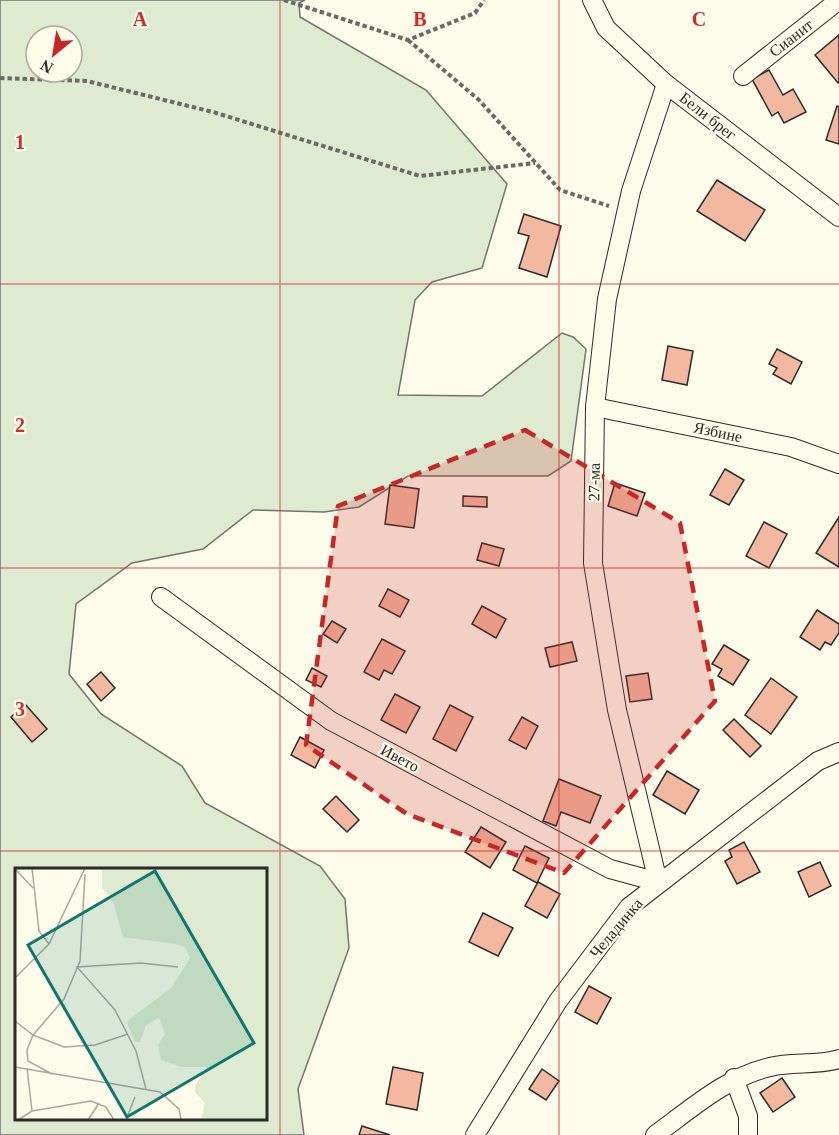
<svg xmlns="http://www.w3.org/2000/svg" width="839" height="1135" viewBox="0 0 839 1135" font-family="Georgia,serif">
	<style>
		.green { fill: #deebd1; stroke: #74746e; stroke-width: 1.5; fill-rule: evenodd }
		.building { fill: #f2b8a0; stroke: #2b2b2b; stroke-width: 1.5 }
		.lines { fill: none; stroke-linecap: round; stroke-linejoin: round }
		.street-casing { stroke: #2b2b2b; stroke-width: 20 }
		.path { stroke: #6a6964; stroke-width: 4; stroke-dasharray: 4.5 3; stroke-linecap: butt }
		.street { stroke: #fdfbea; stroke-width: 18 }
		.marked { fill: #c62828; fill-opacity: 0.2; stroke: #c62828; stroke-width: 4.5; stroke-dasharray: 12 8; stroke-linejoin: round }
		.grid { fill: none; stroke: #d62828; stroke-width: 1.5; stroke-opacity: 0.55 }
		.labels { text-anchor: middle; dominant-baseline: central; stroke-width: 4.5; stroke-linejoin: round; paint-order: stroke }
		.street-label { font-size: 16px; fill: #2b2b2b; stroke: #fdfbea }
		.inset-road { fill: none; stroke: #a9a89e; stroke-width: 1.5 }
		.view { fill: #0f766e; fill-opacity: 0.15; stroke: #0f766e; stroke-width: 3 }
		.inset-edge { fill: none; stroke: #2b2b2b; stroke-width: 3 }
		.grid-label { font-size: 20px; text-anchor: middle; font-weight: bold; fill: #d62828; stroke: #fdfbea; stroke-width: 4.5; stroke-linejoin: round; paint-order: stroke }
	</style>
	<rect width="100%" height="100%" fill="#fdfbea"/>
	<path class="green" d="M0 0H305L299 3 300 17 426 90 507 184 482 268 432 282 415 300 398 395 482 396 562 333 573 337 586 349 571 461 548 476H408L359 507 324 512 253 510 203 549 132 563 76 604 69 674 101 714 182 766 205 803 320 866 345 899 349 948 298 1089 304 1135H0ZM36 36H72V72H36ZM16 870H266V1118H16Z"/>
	<g class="building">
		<polygon points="839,35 839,82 838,83 815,55"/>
		<polygon points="769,70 783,95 793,89 806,112 784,123 778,112 772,116 752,79"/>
		<polygon points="837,106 839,107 839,144 826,140"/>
		<polygon points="717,180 765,210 745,241 697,211"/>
		<polygon points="524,214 561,226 547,277 519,268 529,236 518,233"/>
		<polygon points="668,346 693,351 687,385 662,380"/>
		<polygon points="777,349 802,362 791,384 773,374 777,368 769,364"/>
		<polygon points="725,469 744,480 729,505 710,495"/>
		<polygon points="615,483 645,493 637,516 608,506"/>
		<polygon points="390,485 419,489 414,528 385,524"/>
		<polygon points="463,496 487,497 487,507 463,506"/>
		<polygon points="839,517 839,567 816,553"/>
		<polygon points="764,522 787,534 769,568 746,556"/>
		<polygon points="482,543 504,549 499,566 477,560"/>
		<polygon points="388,589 409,600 400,617 379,606"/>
		<polygon points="482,606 506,619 496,638 472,624"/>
		<polygon points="817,610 839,624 839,633 831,645 825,642 820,650 800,637"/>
		<polygon points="332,621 346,629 337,643 323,634"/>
		<polygon points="382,639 405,651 392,674 384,670 379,680 364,672"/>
		<polygon points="572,642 577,661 550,667 545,648"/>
		<polygon points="724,645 749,660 733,685 718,676 722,669 712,664"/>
		<polygon points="312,668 327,676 321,687 306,680"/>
		<polygon points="101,672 115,688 101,701 87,684"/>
		<polygon points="648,673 652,699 630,702 626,676"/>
		<polygon points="771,678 797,697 771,734 745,715"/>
		<polygon points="395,694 420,707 406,733 381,720"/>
		<polygon points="25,704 47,729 32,742 11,717"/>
		<polygon points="450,705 473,717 456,751 433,739"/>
		<polygon points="522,717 538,726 526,749 509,740"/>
		<polygon points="734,719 761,746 750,757 723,730"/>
		<polygon points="300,737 324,750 315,768 291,755"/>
		<polygon points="667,771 699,790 685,814 653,795"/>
		<polygon points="559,779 601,796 590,823 561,812 556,826 543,821"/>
		<polygon points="336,796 359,820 347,832 323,809"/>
		<polygon points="481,827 506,842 490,868 465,852"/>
		<polygon points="744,842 760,872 737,884 725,861 732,857 729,850"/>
		<polygon points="525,846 549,858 537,883 513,870"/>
		<polygon points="820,862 831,886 809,897 798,872"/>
		<polygon points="538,882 560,894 547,918 525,906"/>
		<polygon points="483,913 513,928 498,956 469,942"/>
		<polygon points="589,986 611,998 597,1024 575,1012"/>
		<polygon points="393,1067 423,1073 417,1110 386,1104"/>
		<polygon points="542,1069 559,1081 546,1100 529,1089"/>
		<polygon points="782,1078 795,1097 773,1112 760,1093"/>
		<polygon points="362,1126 390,1135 359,1135"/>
	</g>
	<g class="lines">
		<g class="street-casing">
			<g id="street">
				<polyline points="592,0 606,28 666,84 839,217"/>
				<polyline points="743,76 839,0"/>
				<polyline points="595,407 791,447 839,464"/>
				<polyline points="161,597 331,721 610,869 658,882 617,710 593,563 595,407 607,299 631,191 666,84"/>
				<polyline points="734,1078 748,1116 748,1135"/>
				<polyline points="475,1135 558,1001 629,907 818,761 839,752"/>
				<path d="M655 1135C691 1109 726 1077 770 1067 792 1061 816 1066 839 1059"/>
			</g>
		</g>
		<g class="path">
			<polyline points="284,0 408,40 475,13 484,0"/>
			<polyline points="408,40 479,100 560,190 609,206"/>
			<polyline points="0,78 87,81 213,112 420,176 535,163"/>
		</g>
		<use href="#street" class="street"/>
	</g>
	<path class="marked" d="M525 430 680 523 715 701 564 873 407 814 306 745 338 506Z"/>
	<path class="grid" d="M280 0V1135M559 0V1135M0 284H839M0 568H839M0 851H839"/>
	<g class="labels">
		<g class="street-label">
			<text transform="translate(791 38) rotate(-38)">Сианит</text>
			<text transform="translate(708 116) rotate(38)">Бели брег</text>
			<text transform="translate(718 432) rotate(12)">Язбине</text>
			<text transform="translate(594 482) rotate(-89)">27-ма</text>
			<text transform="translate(400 758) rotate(28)">Ивето</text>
			<text transform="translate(616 928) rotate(-50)">Челадинка</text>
		</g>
	</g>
	<g transform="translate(15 868)">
		<rect width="252" height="252" fill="#fdfbea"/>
		<path d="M87 0H252V252H186L190 235 180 224V218L192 199H167L146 192 143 177 150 166 144 150 131 157 125 174H120L112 155 115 151 156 120 175 90 170 79 161 76 108 69 99 36 87 20Z" fill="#deebd1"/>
		<path class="inset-road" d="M17 0 24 63 34 76M0 1 18 20M0 110 34 76 70 0M0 153 18 167 49 179 80 177 113 166M0 199 145 224 164 241 166 252M12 200 17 243M37 206 13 193 12 182 18 167 49 131 65 93 70 6M131 221 121 183 100 142 62 99 126 95 163 99M3 252 17 243 76 233 91 239 99 252M73 252 84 235M111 252 120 229"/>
		<path class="view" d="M140 3 239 175 112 249 13 77Z"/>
		<rect width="252" height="252" class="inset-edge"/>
	</g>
	<g class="grid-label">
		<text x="140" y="26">A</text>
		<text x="420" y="26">B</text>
		<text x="699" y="26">C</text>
		<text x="20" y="149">1</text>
		<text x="20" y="432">2</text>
		<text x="20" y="716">3</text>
	</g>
	<g transform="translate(54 54) rotate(210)"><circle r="28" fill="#fdfbea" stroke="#a9a89e" stroke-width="1.5"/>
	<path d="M0-4.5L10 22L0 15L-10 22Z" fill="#c62828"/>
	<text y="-9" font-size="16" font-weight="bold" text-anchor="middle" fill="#2b2b2b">N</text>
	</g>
</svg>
